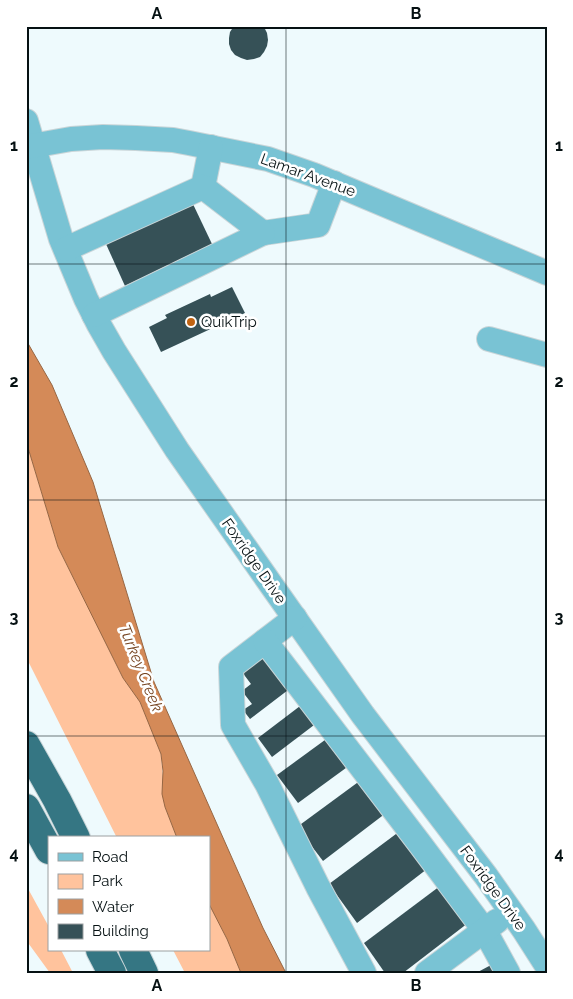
<svg xmlns="http://www.w3.org/2000/svg" width="573" height="999" viewBox="0 0 573 999" font-family="Raleway,sans-serif">
	<style>
		.green { fill: #ffc39d }
		.water { fill: #d48a58; stroke: #966643 }
		.building { fill: #365157 }
		.lines { fill: none; stroke-linecap: round; stroke-linejoin: round }
		.minor-casing { stroke: #c9d5d8; stroke-width: 26 }
		.highway-casing { stroke: #c9d5d8; stroke-width: 30 }
		.minor { stroke: #79c3d4; stroke-width: 24 }
		.highway { stroke: #357683; stroke-width: 28 }
		.grid { fill: none; stroke: #061113; stroke-width: 1; stroke-opacity: 0.55 }
		.poi-dot { fill: #c06312; stroke: #fff; stroke-width: 2 }
		.labels { text-anchor: middle; dominant-baseline: central; stroke-width: 5; stroke-linejoin: round; paint-order: stroke }
		.street-label { font-size: 15px; fill: #061113; stroke: #fff }
		.poi-label { font-size: 15px; fill: #061113; stroke: #fff; text-anchor: start }
		.water-label { font-size: 16px; font-style: italic; fill: #75431f; stroke: #fff }
		.neatline { fill: none; stroke: #061113; stroke-width: 2 }
		.grid-label { font-size: 16px; text-anchor: middle; font-weight: bold; fill: #061113 }
	</style>
	<rect width="100%" height="100%" fill="#eefafd"/>
	<g class="green">
		<polygon points="26,441 58,547 123,678 140,702 161,754 165,807 177,838 117,838 26,657"/>
		<polygon points="26,885 49,927 49,950 61,950 73,973 50,973 26,940"/>
		<polygon points="209,904 227,939 241,973 185,973 173,950 209,950"/>
	</g>
	<polygon class="water" points="26,340 52,385 93,482 154,682 263,928 286,973 241,973 227,939 209,904 209,838 177,838 165,807 162,794 163,771 161,754 140,702 123,678 58,547 26,441"/>
	<g class="building">
		<polygon points="234,26 263,26 264,27 267,33 268,40 267,46 264,52 260,57 254,59 247,60 241,58 235,55 231,50 229,44 229,38 230,32"/>
		<polygon points="192,202 212,244 125,286 106,244"/>
		<polygon points="232,287 245,313 161,352 149,327 167,318 165,315 210,294 211,297"/>
		<polygon points="268,654 292,687 250,719 243,710 252,704 242,691 251,684 242,672"/>
		<polygon points="304,703 318,722 272,757 258,738"/>
		<polygon points="329,737 350,765 298,803 277,775"/>
		<polygon points="361,780 386,813 323,861 297,827"/>
		<polygon points="400,831 427,869 357,923 329,884"/>
		<polygon points="440,886 468,923 403,973 385,973 364,943"/>
		<polygon points="491,965 495,973 476,973"/>
	</g>
	<g class="lines">
		<g class="minor-casing">
			<g id="minor">
				<polyline points="26,121 61,239 86,299 98,323 114,351 177,450 272,586 363,715 486,876 524,930 547,966"/>
				<polyline points="26,147 71,139 103,137 136,138 173,140 189,143 268,159 314,175 547,273"/>
				<polyline points="203,187 211,147"/>
				<polyline points="263,233 318,225 334,183"/>
				<polyline points="66,249 203,187 263,233 94,315"/>
				<polyline points="489,339 547,355"/>
				<polyline points="295,618 231,667 233,725 267,784 318,887 364,973"/>
				<polyline points="265,641 420,844 485,931 508,973"/>
				<polyline points="427,973 497,921"/>
			</g>
		</g>
		<g class="highway-casing">
			<g id="highway">
				<polyline points="26,745 57,800 76,838"/>
				<polyline points="26,808 49,850"/>
				<polyline points="100,950 112,973"/>
				<polyline points="133,950 144,973"/>
			</g>
		</g>
		<use href="#minor" class="minor"/>
		<use href="#highway" class="highway"/>
	</g>
	<path class="grid" d="M286 26V973M26 264H547M26 500H547M26 736H547"/>
	<circle class="poi-dot" cx="191" cy="322" r="5"/>
	<g class="labels">
		<g class="street-label">
			<text transform="translate(308 175) rotate(20)">Lamar Avenue</text>
			<text transform="translate(254 561) rotate(55)">Foxridge Drive</text>
			<text transform="translate(493 888) rotate(54)">Foxridge Drive</text>
		</g>
		<g class="poi-label">
			<text x="201" y="322">QuikTrip</text>
		</g>
		<g class="water-label">
			<text transform="translate(141 668) rotate(68)">Turkey Creek</text>
		</g>
	</g>
	<rect width="573" height="999" fill="none" stroke="#ffffff" stroke-width="55"/>
	<rect x="48" y="836" width="162" height="115" fill="#ffffff" stroke="#9ba0a1"/>
	<rect x="58" y="853" width="25" height="8" fill="#79c3d4" stroke="#9ba0a1"/>
	<text x="92" y="862" font-size="15" fill="#061113">Road</text>
	<rect x="58" y="874" width="25" height="15" fill="#ffc39d" stroke="#9ba0a1"/>
	<text x="92" y="886" font-size="15" fill="#061113">Park</text>
	<rect x="58" y="899" width="25" height="15" fill="#d48a58" stroke="#9ba0a1"/>
	<text x="92" y="912" font-size="15" fill="#061113">Water</text>
	<rect x="58" y="924" width="25" height="15" fill="#365157" stroke="#9ba0a1"/>
	<text x="92" y="936" font-size="15" fill="#061113">Building</text>
	<rect x="28" y="28" width="518" height="944" class="neatline"/>
	<g class="grid-label">
		<text x="157" y="19">A</text>
		<text x="416" y="19">B</text>
		<text x="14" y="151">1</text>
		<text x="559" y="151">1</text>
		<text x="14" y="387">2</text>
		<text x="559" y="387">2</text>
		<text x="14" y="623">3</text>
		<text x="559" y="623">3</text>
		<text x="14" y="859">4</text>
		<text x="559" y="859">4</text>
		<text x="157" y="991">A</text>
		<text x="416" y="991">B</text>
	</g>
</svg>
